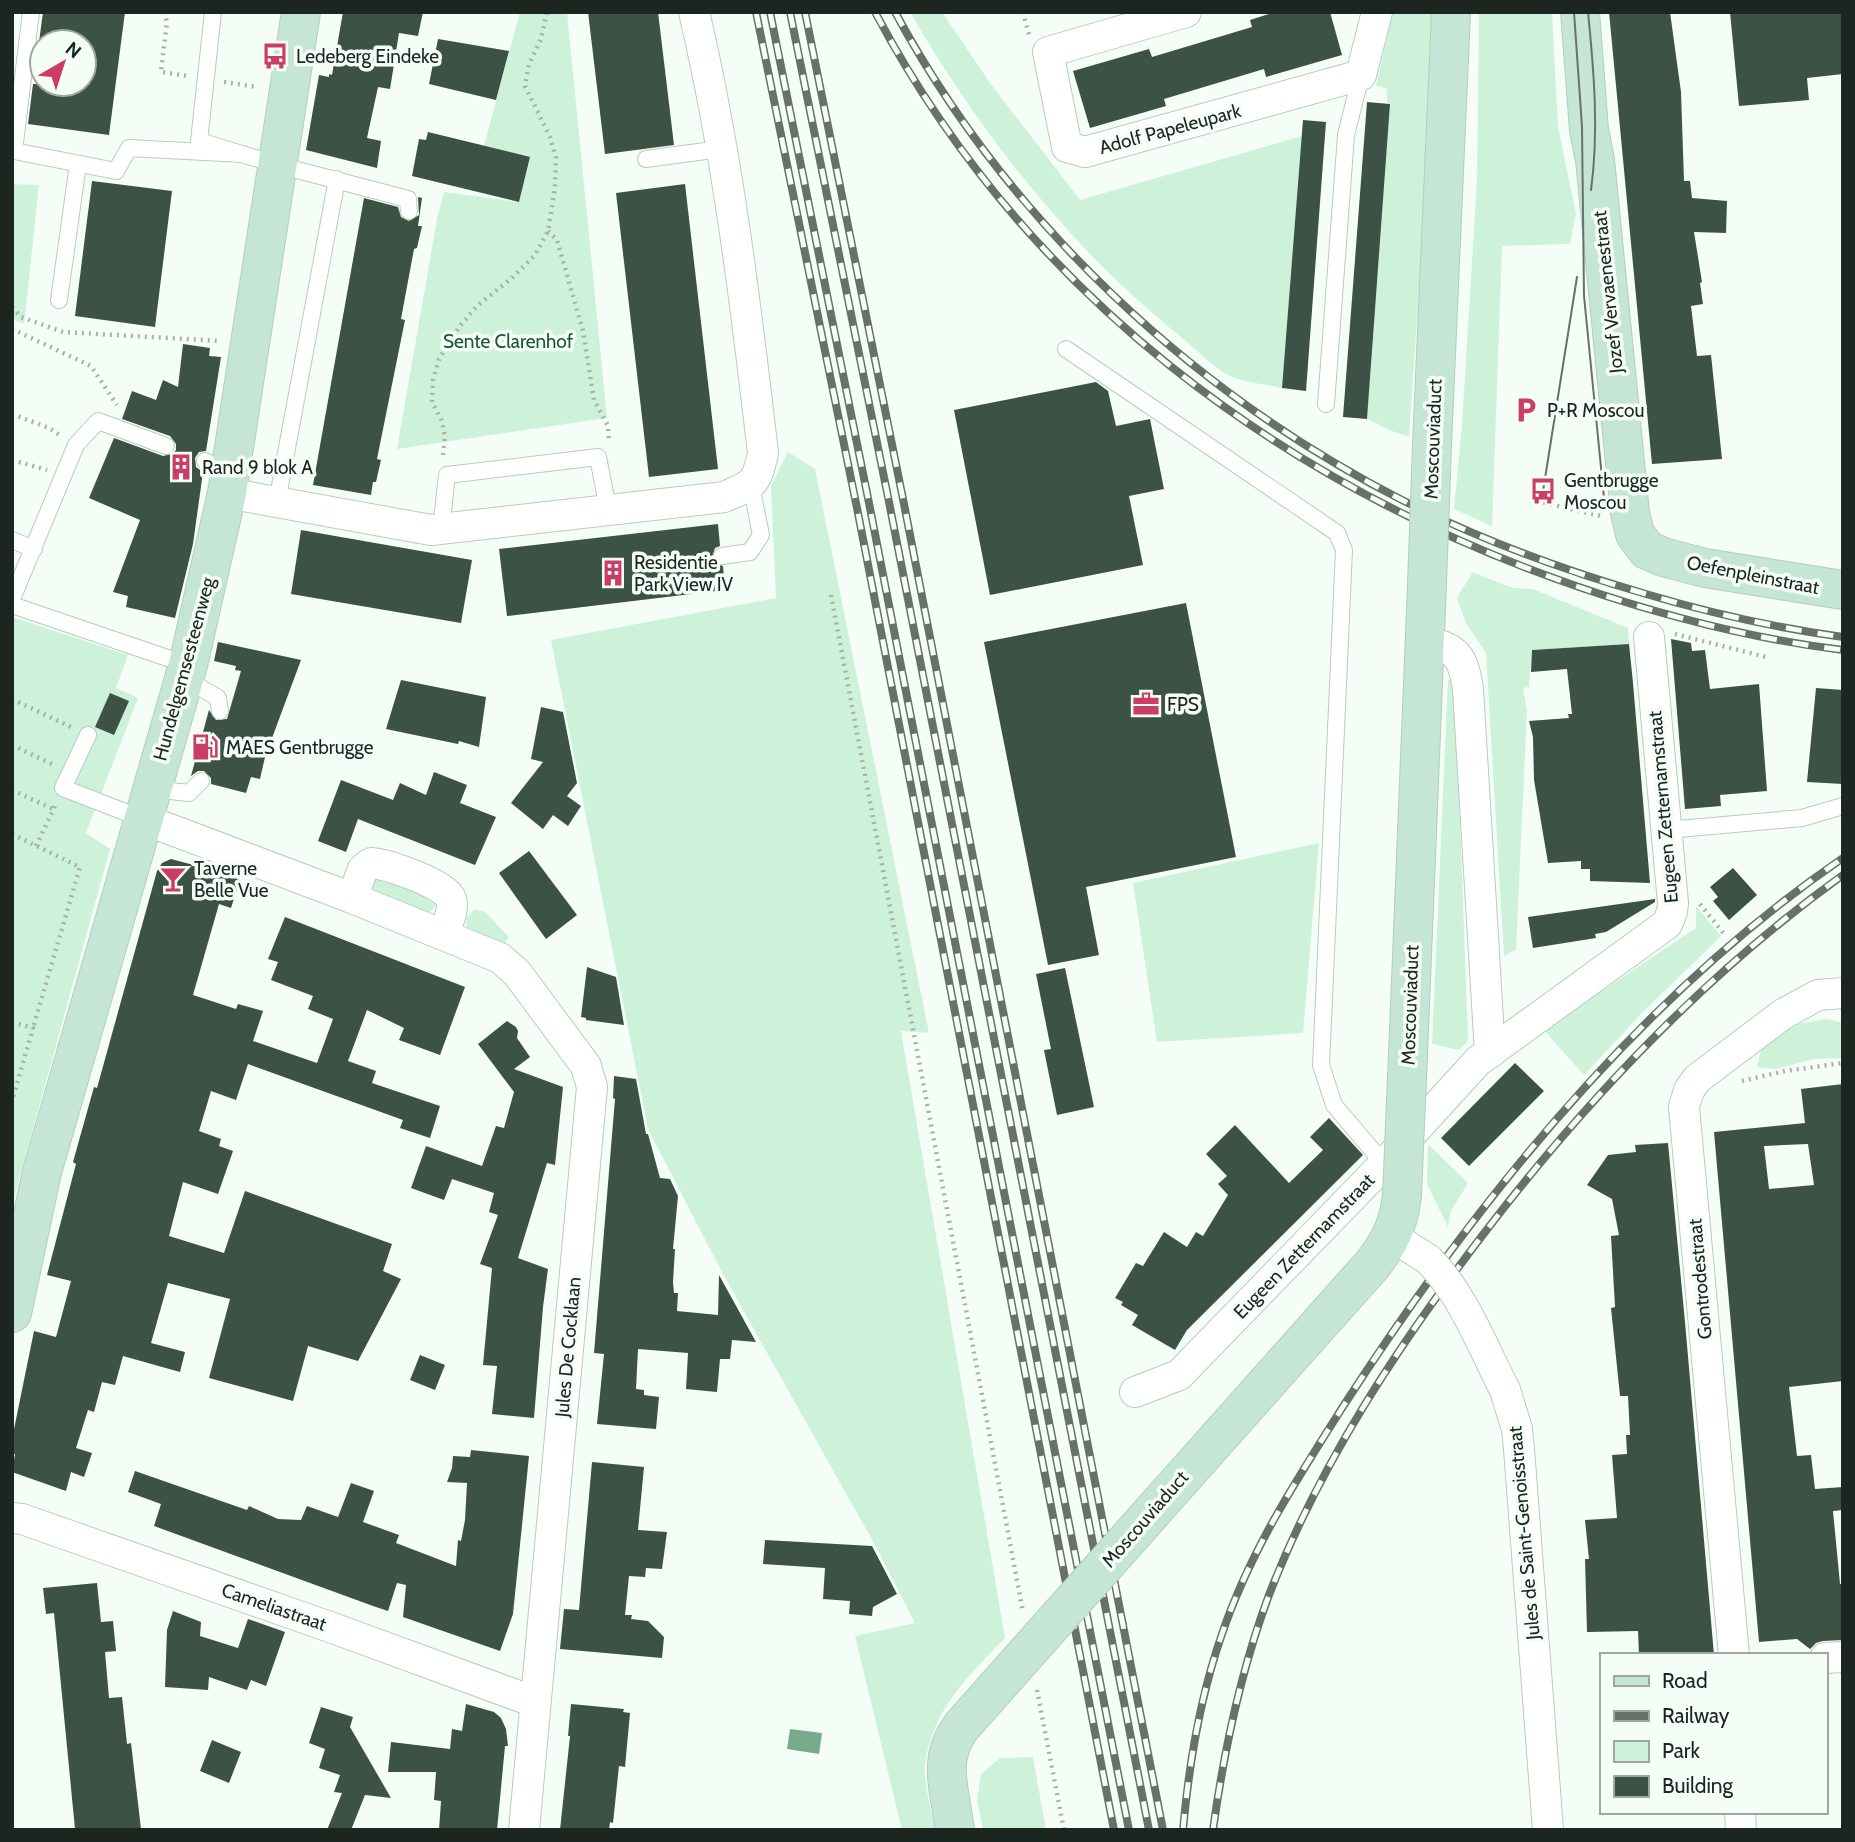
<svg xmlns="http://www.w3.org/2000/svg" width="1855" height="1842" viewBox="0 0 1855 1842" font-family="Cabin,sans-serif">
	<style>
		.green { fill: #cef1da }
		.water { fill: #78aa8b }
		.building { fill: #3c5244; fill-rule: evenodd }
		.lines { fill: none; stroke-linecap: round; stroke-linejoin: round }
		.lane-casing { stroke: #b4cebd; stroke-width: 18 }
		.street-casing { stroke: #b4cebd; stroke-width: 32 }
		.secondary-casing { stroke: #b4cebd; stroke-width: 40 }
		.path { stroke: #a7b1aa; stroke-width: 4.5; stroke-dasharray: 2 5; stroke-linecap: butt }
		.lane { stroke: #fff; stroke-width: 16 }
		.street { stroke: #fff; stroke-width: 30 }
		.secondary { stroke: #c5e6d4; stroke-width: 38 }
		.tram { stroke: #67716a; stroke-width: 2 }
		.rail-casing { stroke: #67716a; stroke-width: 8 }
		.rail { stroke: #f4fef7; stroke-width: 5; stroke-dasharray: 16; stroke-linecap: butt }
		.street-bridge-casing { stroke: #b4cebd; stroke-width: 32; stroke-linecap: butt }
		.secondary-bridge-casing { stroke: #b4cebd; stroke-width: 40; stroke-linecap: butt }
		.street-bridge { stroke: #fff; stroke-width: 30 }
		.secondary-bridge { stroke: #c5e6d4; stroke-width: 38 }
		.labels { text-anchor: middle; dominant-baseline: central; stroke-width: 7; stroke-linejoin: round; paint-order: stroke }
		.poi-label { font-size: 19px; fill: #1c2620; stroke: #f4fef7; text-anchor: start }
		.street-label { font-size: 19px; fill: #1c2620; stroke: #f4fef7 }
		.park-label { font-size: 19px; fill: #1a5435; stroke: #f4fef7 }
	</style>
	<rect width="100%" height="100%" fill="#f4fef7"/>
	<g class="green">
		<polygon points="520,12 567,12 607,418 397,449 437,219 444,192 519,202 530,158 484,146"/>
		<path d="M910 12H942L990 83 1080 200 1302 136 1282 388C1266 384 1245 383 1230 376 1216 369 1193 347 1180 336 1070 248 981 134 910 12Z"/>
		<polygon points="1393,12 1438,12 1409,437 1389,430 1367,419 1390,104 1387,102 1387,88 1376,86"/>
		<polygon points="1479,12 1552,12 1558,127 1576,214 1570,244 1502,246 1492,526 1454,509 1462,425 1477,181"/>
		<polygon points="12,184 39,185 24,324 12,319"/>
		<path d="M788 452 815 469 929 1033 901 1031 1005 1638C970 1674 931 1711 925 1765 923 1782 932 1812 935 1830H902L855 1636 915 1623 875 1545 724 1276 648 1129 551 640 776 598 771 486Z"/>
		<path d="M1472 572 1513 588 1533 589 1628 628 1629 644 1532 650 1529 687 1523 688 1527 710 1516 950 1504 956 1486 653 1466 623 1457 598C1461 588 1469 582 1472 572Z"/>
		<polygon points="12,617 128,655 116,688 138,698 86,833 110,849 12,1205"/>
		<polygon points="1448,680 1455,680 1468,1041 1459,1050 1432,1044"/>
		<polygon points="1319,843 1303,1033 1157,1042 1133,883"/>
		<polygon points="374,877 432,890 437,904 428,914 374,895 370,883"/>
		<polygon points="1696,906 1721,936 1641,1014 1584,1075 1544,1030 1696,928"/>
		<polygon points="475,909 485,912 509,937 503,946 480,937 467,928 466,918"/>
		<polygon points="1826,1019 1843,1023 1843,1058 1814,1059 1776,1069 1757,1067 1763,1041 1792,1025"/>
		<polygon points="1428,1144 1468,1183 1451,1211 1448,1227 1427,1184"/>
		<polygon points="1033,1757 1046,1830 983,1830 977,1800 981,1774 1000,1758"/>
	</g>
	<polygon class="water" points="790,1729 822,1733 819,1754 787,1749"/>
	<g class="building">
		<polygon points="43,12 125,12 109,135 28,124 33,84 84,84 84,42 39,42"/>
		<polygon points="343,12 423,12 418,36 399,33 390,89 378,87 367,138 381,141 377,168 306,150 319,75 329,77 329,74 332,75"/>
		<polygon points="588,12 658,12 674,145 605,154"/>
		<polygon points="1275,12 1330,12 1342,55 1266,77 1264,69 1164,99 1166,106 1090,128 1073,71 1149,49 1152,57 1252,27 1250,20"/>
		<polygon points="1609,12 1670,12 1681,92 1684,181 1690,181 1692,198 1727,201 1726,233 1694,232 1702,282 1700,283 1703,304 1691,306 1697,356 1711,355 1722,459 1652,464"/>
		<polygon points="1730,12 1843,12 1843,74 1807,78 1809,100 1739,106"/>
		<polygon points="438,39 509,51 496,100 429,84"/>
		<polygon points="1367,102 1390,104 1367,419 1343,417"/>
		<polygon points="1303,120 1326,122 1306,391 1282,388"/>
		<polygon points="428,132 530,157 519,202 412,176 419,139 426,140"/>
		<polygon points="92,181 172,191 155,327 75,316"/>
		<polygon points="685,184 718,469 649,477 616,193"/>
		<polygon points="418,197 422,198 418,226 422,226 417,248 414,249 401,319 405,320 377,459 381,460 376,482 373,482 371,495 313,485 364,198 398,207 401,217 409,221 419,215"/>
		<polygon points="183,344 210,348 209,356 221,357 206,451 199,452 195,458 196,467 203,472 193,544 175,618 126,607 128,596 113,592 140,520 89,498 114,438 163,456 172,454 176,450 176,444 170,436 122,419 132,391 156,400 163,380 178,387"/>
		<polygon points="1096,382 1108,391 1116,426 1150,419 1164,489 1129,496 1143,565 990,595 954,410"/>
		<polygon points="718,524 720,546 715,548 712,557 714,563 723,566 725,590 507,616 499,549"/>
		<polygon points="301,530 472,560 461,623 291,594"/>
		<polygon points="1186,603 1236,857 1086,887 1099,955 1048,965 984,642"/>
		<polygon points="1671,639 1691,643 1692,651 1705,650 1710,689 1759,684 1767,791 1720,795 1721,806 1685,809"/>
		<polygon points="218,642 301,660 265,757 260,779 251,777 246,793 211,784 211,778 204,771 198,771 191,776 209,710 216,720 227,719 241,671 235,670 236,666 214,661"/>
		<polygon points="1629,644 1633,683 1650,883 1590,881 1590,869 1581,869 1581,861 1548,863 1534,780 1533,737 1529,721 1569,718 1568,714 1572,714 1567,669 1531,672 1532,650"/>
		<polygon points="401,680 486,697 479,747 459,741 458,744 386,729"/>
		<polygon points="1816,688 1843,690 1843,784 1807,782"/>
		<polygon points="110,693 129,701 114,735 95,727"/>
		<polygon points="541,707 563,712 577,783 567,796 581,806 568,826 553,815 543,829 511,803 543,762 531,759"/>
		<polygon points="434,772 467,785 460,803 496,817 475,865 358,819 346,852 318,841 341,780 393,800 400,783 426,795"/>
		<polygon points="529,851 577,915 546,939 499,873"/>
		<polygon points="171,859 209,869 240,880 231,908 219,904 193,995 236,1009 238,1004 263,1011 253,1041 317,1063 333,1019 308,1009 313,996 271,980 278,962 268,959 285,917 465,987 440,1055 399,1040 404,1028 367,1010 348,1061 376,1071 372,1083 440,1106 430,1138 400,1128 403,1120 248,1064 236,1100 211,1091 199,1131 221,1139 219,1146 233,1151 218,1194 183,1182 169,1236 224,1253 245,1191 392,1244 383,1271 401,1279 358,1361 308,1346 293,1401 209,1378 230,1299 168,1283 151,1343 185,1352 180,1372 123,1356 115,1385 102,1382 94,1412 88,1410 76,1448 92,1453 84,1477 71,1472 66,1491 12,1472 15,1454 12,1453 12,1439 34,1331 56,1337 71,1281 47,1275 76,1164 73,1162 94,1087 97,1088 102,1070 157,871 162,863"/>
		<polygon points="1733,868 1757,895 1729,920 1713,901 1718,897 1710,887"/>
		<polygon points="1655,899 1655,902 1606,932 1595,934 1596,938 1533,948 1528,917"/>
		<polygon points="587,967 616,977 624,1025 586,1020 586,1018 581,1017"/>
		<polygon points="1065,968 1094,1107 1057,1115 1044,1050 1051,1049 1036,974"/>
		<polygon points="507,1021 516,1027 518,1031 517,1038 530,1057 514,1069 563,1087 555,1165 547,1163 518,1258 548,1269 543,1307 534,1418 492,1414 497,1366 483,1365 492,1268 480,1264 498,1215 489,1212 494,1193 452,1179 444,1200 411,1188 426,1146 482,1166 496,1126 504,1128 514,1092 478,1044"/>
		<polygon points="1515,1063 1544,1091 1469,1166 1441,1138"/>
		<polygon points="614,1076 636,1079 646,1134 648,1134 660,1178 670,1179 678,1196 673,1249 675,1249 673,1282 674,1293 678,1293 677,1311 718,1315 719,1275 756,1342 732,1340 730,1359 720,1359 717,1392 686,1389 688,1353 638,1349 636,1389 644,1390 644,1395 659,1397 656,1429 597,1424 604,1354 594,1353 615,1099 613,1098"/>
		<path d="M1843 1084V1381L1789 1387 1797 1456 1811 1455 1815 1489 1843 1487V1510L1833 1511 1840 1584H1843V1640L1823 1641 1816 1643 1810 1649 1797 1639 1759 1642 1714 1132 1805 1123 1801 1089ZM1808 1144 1814 1185 1769 1189 1764 1146Z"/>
		<polygon points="1329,1118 1363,1155 1187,1330 1175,1350 1132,1325 1138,1315 1121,1305 1123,1302 1115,1298 1136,1263 1143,1266 1164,1232 1187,1247 1196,1232 1203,1236 1228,1195 1218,1184 1227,1176 1206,1154 1235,1125 1289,1183 1323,1150 1310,1137"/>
		<polygon points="1668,1143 1685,1322 1714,1655 1639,1655 1638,1631 1587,1632 1585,1559 1589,1559 1585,1520 1617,1518 1612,1455 1627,1454 1626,1435 1630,1435 1628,1396 1620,1396 1611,1308 1615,1307 1611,1236 1619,1235 1612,1199 1587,1185 1608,1155 1636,1152 1635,1145"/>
		<polygon points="420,1355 445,1365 435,1390 410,1380"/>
		<polygon points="471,1450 529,1456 513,1614 500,1651 403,1617 406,1585 397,1583 388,1611 373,1606 154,1526 161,1504 128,1492 135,1471 247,1510 249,1506 278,1519 301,1520 307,1506 338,1517 351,1483 374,1491 363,1522 399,1535 396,1543 456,1566 458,1540 461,1541 465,1520 467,1483 447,1482 452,1468 453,1456 470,1457"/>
		<polygon points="592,1462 644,1467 638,1530 667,1532 662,1569 646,1568 645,1577 629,1576 625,1615 632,1615 631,1619 648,1621 664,1637 662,1658 560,1649 564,1609 579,1610"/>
		<polygon points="765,1540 872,1546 897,1594 873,1607 872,1616 849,1614 850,1601 823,1599 825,1568 763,1564"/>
		<polygon points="97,1583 101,1622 113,1621 116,1651 105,1652 109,1698 122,1697 127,1744 131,1743 141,1829 75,1829 54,1613 46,1614 43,1588"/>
		<polygon points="173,1611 201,1622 200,1636 238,1648 248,1619 285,1632 266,1686 251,1680 247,1690 209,1677 208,1690 165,1687 167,1630"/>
		<polygon points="466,1704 494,1712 501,1718 506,1729 508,1746 505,1746 497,1830 439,1830 441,1801 434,1800 436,1772 388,1772 391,1742 450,1749 452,1729 462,1731"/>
		<polygon points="571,1704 624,1709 623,1712 630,1713 625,1767 619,1766 613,1823 610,1822 609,1830 560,1830 570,1736 568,1736"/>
		<polygon points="321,1707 353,1717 350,1727 391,1798 365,1795 351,1830 327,1830 342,1793 334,1792 340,1775 319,1768 325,1749 309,1743"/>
		<polygon points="212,1740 241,1752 229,1783 200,1771"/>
	</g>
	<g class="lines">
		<g class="lane-casing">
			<g id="lane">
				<polyline points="31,12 14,151 116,171 129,148 243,154"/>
				<polyline points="213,12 199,141 278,165 408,199 409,211"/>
				<polyline points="646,159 720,149"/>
				<polyline points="59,300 78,164"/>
				<polyline points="1066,349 1337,533 1344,550 1321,1065 1334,1105 1384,1164"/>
				<polyline points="1326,404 1346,135 1361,75"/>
				<polyline points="205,461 231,472"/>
				<polyline points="277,502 337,179"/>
				<polyline points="441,529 447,475 598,457 608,509"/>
				<polyline points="12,540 34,549"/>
				<polyline points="722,556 750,552 761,535 751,485"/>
				<polyline points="12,599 76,445 98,421 166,446"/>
				<polyline points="12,605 188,665"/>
				<polyline points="184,678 218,698 220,711"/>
				<polyline points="88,735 63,788 143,819"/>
				<polyline points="152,789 189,793 201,781"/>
				<polyline points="1667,830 1802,818 1843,806"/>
			</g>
		</g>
		<g class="street-casing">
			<g id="street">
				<polyline points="1186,12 1048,52 1067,147 1085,152 1361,75 1377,12"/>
				<path d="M227 493 431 530 724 497C753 484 756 486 763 453 746 307 728 156 694 12"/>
				<path d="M1424 641C1457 648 1463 656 1468 689L1490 1053"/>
				<polyline points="143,819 352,898 500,958 517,973 586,1066 592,1087 524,1830"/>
				<path d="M352 898 363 869 371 863C387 864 442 883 450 897 456 909 447 923 443 934"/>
				<polyline points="1393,1237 1429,1260"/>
				<polyline points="1505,1390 1517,1429 1519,1449 1548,1830"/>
				<polyline points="1135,1392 1179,1375 1384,1164 1478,1061 1667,924 1672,912 1673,903 1649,637"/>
				<polyline points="12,1518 22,1519 330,1627 535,1702"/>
				<polyline points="1734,1655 1684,1107 1689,1090 1697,1079 1783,1014 1818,995 1843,993"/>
				<polyline points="1825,1658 1843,1657"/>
				<polyline points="1740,1812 1741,1830"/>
			</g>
		</g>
		<g class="secondary-casing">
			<g id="secondary">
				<polyline points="1580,12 1589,130 1595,160 1630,513 1635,534 1647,550 1663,557 1705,568 1843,590"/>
				<polyline points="1432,445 1451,12"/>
				<polyline points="1408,1055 1427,584"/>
				<polyline points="12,1313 42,1172 188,665 227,493 301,12"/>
				<path d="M1152 1512 1372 1265C1390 1242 1399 1224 1402 1195"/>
				<polyline points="948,1786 955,1830"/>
			</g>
		</g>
		<g class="path">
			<polyline points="164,12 167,22 161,72 188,76"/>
			<polyline points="1023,12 1029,35"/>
			<polyline points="224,82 257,87"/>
			<polyline points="548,231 557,240 583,331 594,400 608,426 609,442"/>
			<polyline points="12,307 21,317 63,332 221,341"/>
			<polyline points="12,329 91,366 117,405"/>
			<polyline points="1563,411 1587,413"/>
			<polyline points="12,414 49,428 61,436"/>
			<polyline points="443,455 445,437 442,421 432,402 433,380 439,359 459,327 477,306 512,278 535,255 548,231 555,187 556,158 550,137 525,86 529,64 541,39 547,12"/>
			<polyline points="12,460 47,470"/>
			<polyline points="1534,491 1532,500 1601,516"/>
			<polyline points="1548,504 1551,480"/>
			<polyline points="831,595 1023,1612"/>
			<polyline points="1675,634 1766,657"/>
			<polyline points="12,699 71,727"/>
			<polyline points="12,745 54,765"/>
			<polyline points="12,790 53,809"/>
			<polyline points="12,834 80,867 33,1028"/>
			<polyline points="36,846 56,804"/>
			<polyline points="1700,904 1724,934"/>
			<polyline points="12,1022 33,1028 12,1101"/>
			<polyline points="1742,1081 1785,1071 1843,1063"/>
			<polyline points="1037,1690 1064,1830"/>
		</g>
		<use href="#lane" class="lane"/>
		<use href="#street" class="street"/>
		<use href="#secondary" class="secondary"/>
		<g class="tram">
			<polyline points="1574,12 1582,127 1584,296 1605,508"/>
			<path d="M1588 12C1594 72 1599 131 1591 190"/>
			<polyline points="1543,491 1577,277"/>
		</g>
		<g class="rail-casing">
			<g id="rail">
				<polyline points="756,12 857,508 1114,1830"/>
				<polyline points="770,12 869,503 1129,1830"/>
				<polyline points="790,12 889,502 1149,1830"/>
				<polyline points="805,12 903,499 1163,1830"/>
				<path d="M875 12C1024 293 1281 485 1579 587 1664 616 1753 639 1843 650"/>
				<path d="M895 12C1008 221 1192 393 1404 501 1481 540 1563 570 1646 594 1710 613 1777 628 1843 637"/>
				<path d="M1183 1830C1189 1763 1200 1697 1222 1634 1250 1551 1297 1479 1344 1405 1476 1201 1641 996 1843 858"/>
				<path d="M1213 1830C1224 1750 1241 1670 1269 1595 1320 1463 1399 1344 1485 1232 1588 1098 1705 974 1843 875"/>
			</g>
		</g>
		<use href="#rail" class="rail"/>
		<g class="street-bridge-casing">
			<path id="street-bridge" d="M1429 1260C1464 1296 1482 1346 1505 1390"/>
		</g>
		<g class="secondary-bridge-casing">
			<g id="secondary-bridge">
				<polyline points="1427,584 1432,445"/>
				<polyline points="1402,1195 1408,1055"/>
				<path d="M948 1786C945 1763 947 1747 961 1727L1152 1512"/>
			</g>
		</g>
		<use href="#street-bridge" class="street-bridge"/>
		<use href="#secondary-bridge" class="secondary-bridge"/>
	</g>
	<defs>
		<g id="bus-bare" transform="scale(2.1)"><path d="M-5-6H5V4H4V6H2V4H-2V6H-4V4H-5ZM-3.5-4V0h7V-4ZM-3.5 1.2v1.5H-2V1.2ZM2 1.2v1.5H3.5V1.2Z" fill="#cb3d68" stroke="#f4fef7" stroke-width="2.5" paint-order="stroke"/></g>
		<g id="parking-bare" transform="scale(2.1)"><path d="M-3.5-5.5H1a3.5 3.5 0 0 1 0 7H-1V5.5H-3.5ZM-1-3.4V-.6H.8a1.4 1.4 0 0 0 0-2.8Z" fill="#cb3d68" stroke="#f4fef7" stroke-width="2.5" paint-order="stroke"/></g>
		<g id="building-bare" transform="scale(2.1)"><path d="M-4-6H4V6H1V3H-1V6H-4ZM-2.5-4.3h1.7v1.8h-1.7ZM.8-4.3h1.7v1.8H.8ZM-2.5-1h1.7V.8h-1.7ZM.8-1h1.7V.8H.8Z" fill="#cb3d68" stroke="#f4fef7" stroke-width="2.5" paint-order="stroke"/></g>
		<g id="office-bare" transform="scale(2.1)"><path d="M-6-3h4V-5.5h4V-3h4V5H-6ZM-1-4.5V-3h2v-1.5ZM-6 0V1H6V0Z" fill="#cb3d68" stroke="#f4fef7" stroke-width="2.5" paint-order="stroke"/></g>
		<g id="fuel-bare" transform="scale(2.1)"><path d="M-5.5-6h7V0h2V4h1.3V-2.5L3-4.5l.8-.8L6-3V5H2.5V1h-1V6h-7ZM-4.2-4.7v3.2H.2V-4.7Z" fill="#cb3d68" stroke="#f4fef7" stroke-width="2.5" paint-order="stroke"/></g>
		<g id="bar-bare" transform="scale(2.1)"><path d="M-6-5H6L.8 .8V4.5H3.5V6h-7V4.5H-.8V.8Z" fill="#cb3d68" stroke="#f4fef7" stroke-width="2.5" paint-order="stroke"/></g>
	</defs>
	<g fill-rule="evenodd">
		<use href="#bus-bare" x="275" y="56"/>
		<use href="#parking-bare" x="1526" y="410"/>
		<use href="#building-bare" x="181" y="467"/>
		<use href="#bus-bare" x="1543" y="491"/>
		<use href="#building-bare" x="613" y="573"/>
		<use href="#office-bare" x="1146" y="704"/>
		<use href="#fuel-bare" x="205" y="747"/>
		<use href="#bar-bare" x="173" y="879"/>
	</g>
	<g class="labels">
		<g class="poi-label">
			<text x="296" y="56">Ledeberg Eindeke</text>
			<text x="1547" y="410">P+R Moscou</text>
			<text x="202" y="467">Rand 9 blok A</text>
			<text x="1564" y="480">Gentbrugge<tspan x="1564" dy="22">Moscou</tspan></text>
			<text x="634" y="562">Residentie<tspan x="634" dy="22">Park View IV</tspan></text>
			<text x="1167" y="704">FPS</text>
			<text x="226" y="747">MAES Gentbrugge</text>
			<text x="194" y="868">Taverne<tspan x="194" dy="22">Belle Vue</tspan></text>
		</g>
		<g class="street-label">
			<text transform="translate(1170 129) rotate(-15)">Adolf Papeleupark</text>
			<text transform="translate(1608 292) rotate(-96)">Jozef Vervaenestraat</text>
			<text transform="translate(1433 439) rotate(-88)">Moscouviaduct</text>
			<text transform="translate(1753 575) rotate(11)">Oefenpleinstraat</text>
			<text transform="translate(184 669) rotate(-75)">Hundelgemsesteenweg</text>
			<text transform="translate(1663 807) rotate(-95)">Eugeen Zetternamstraat</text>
			<text transform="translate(1410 1005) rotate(-88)">Moscouviaduct</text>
			<text transform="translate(1304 1246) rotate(-46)">Eugeen Zetternamstraat</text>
			<text transform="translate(1700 1279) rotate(-95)">Gontrodestraat</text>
			<text transform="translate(568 1347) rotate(-85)">Jules De Cocklaan</text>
			<text transform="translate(1145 1519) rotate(-49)">Moscouviaduct</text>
			<text transform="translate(1524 1533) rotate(-95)">Jules de Saint-Genoisstraat</text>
			<text transform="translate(274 1607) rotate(19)">Cameliastraat</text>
		</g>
		<g class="park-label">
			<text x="508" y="341">Sente Clarenhof</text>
		</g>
	</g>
	<rect width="1855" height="1842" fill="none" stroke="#1c2620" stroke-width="28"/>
	<rect x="1600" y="1653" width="228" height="161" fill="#f4fef7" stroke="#9ea8a1" stroke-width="2"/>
	<rect x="1614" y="1676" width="35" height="10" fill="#c5e6d4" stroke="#9ea8a1" stroke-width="2"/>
	<text x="1662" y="1688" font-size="21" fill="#1c2620">Road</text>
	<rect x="1614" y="1711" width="35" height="10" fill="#67716a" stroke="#9ea8a1" stroke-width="2"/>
	<text x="1662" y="1723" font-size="21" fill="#1c2620">Railway</text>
	<rect x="1614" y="1741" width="35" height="21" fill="#cef1da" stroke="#9ea8a1" stroke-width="2"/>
	<text x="1662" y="1758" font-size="21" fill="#1c2620">Park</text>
	<rect x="1614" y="1776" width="35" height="21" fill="#3c5244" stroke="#9ea8a1" stroke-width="2"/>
	<text x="1662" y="1793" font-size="21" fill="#1c2620">Building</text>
	<g transform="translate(63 63) rotate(39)"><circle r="33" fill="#f4fef7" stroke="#9ea8a1" stroke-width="2"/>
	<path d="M0-5L12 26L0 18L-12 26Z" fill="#cb3d68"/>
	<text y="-10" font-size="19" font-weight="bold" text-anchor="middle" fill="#1c2620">N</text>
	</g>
</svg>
